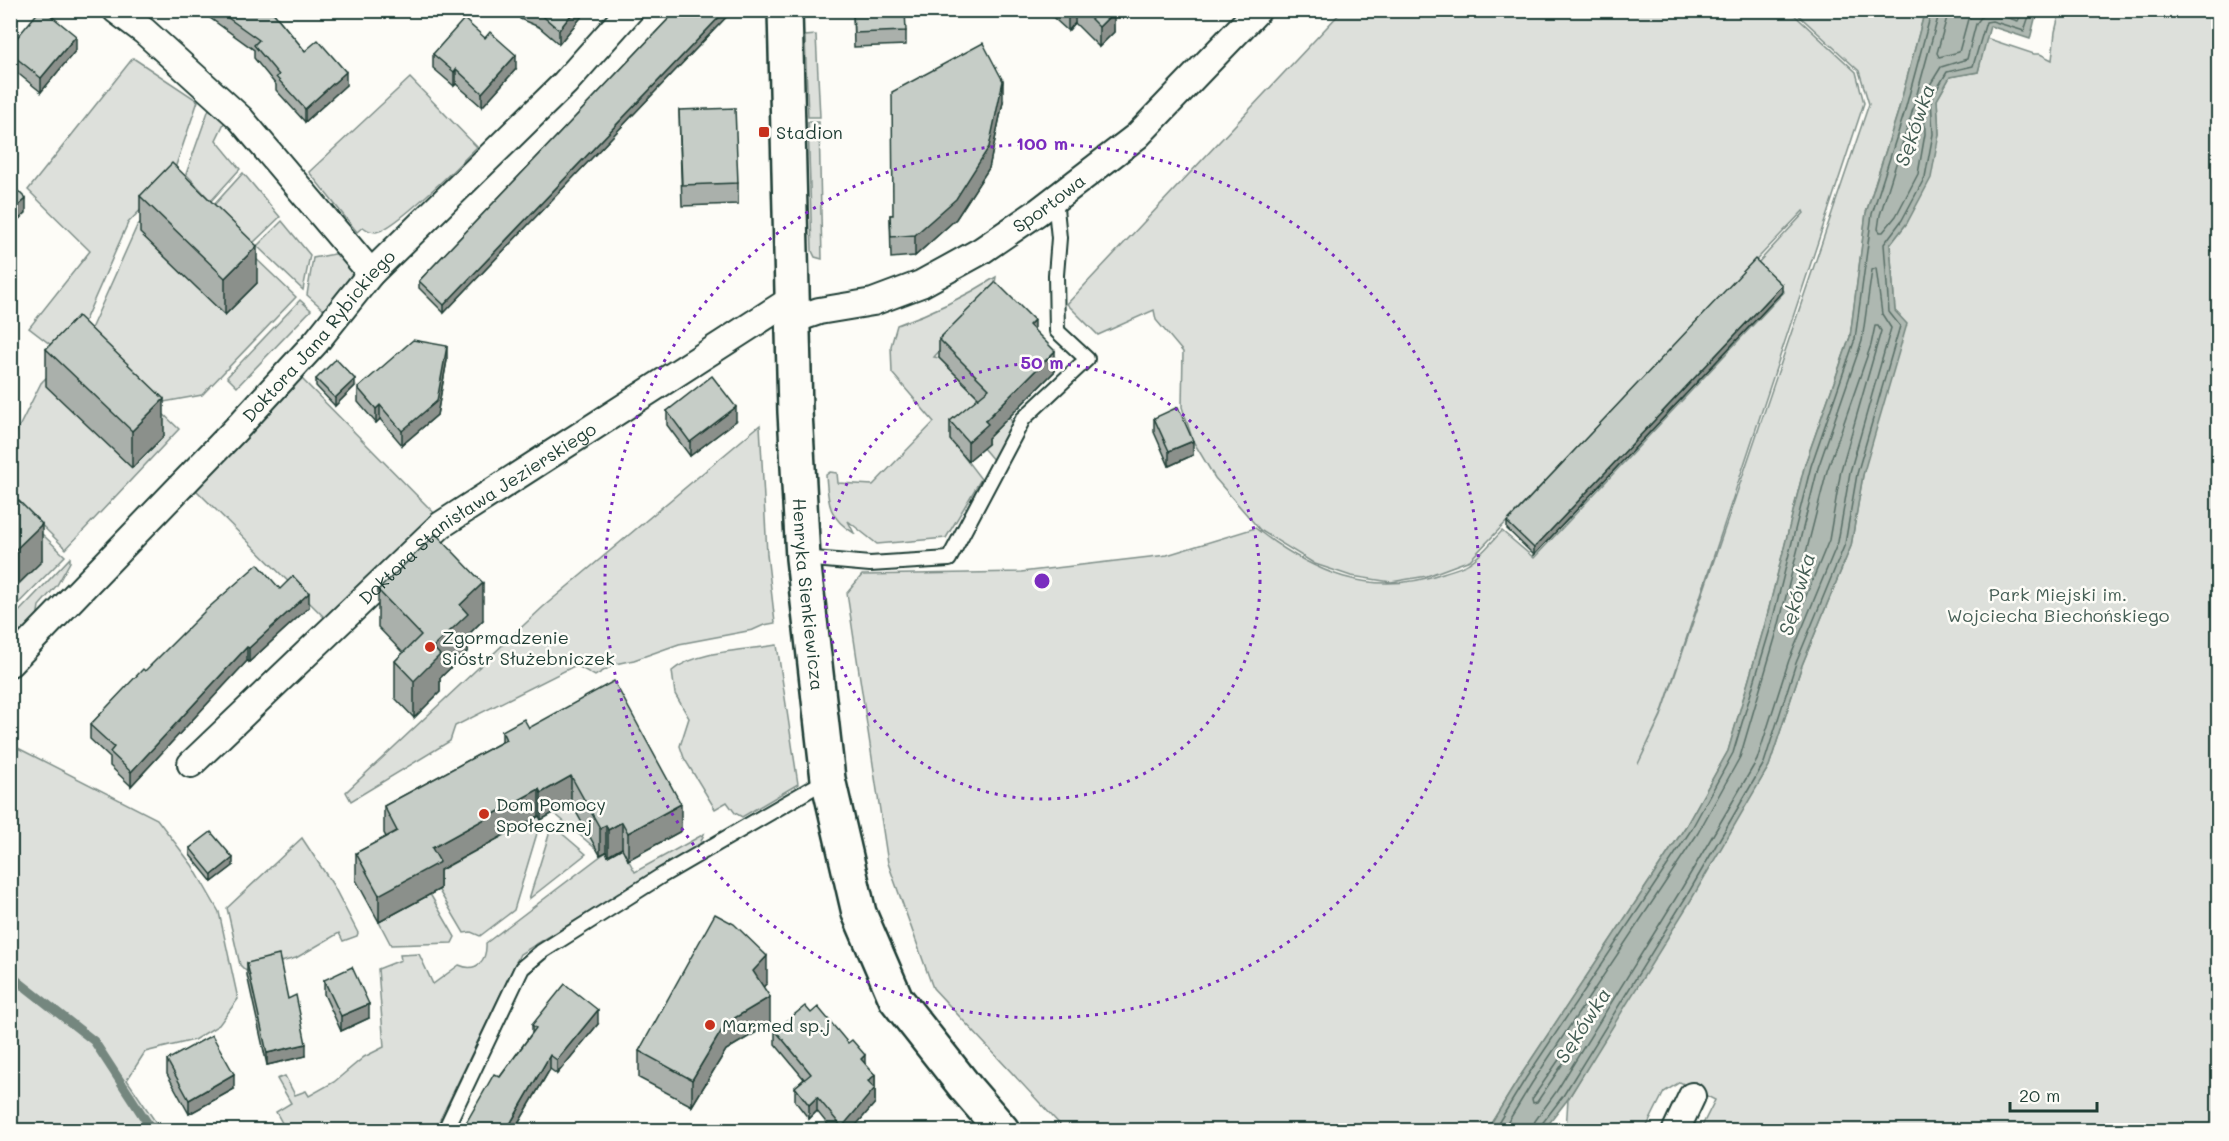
<svg xmlns="http://www.w3.org/2000/svg" width="2229" height="1141" viewBox="0 0 2229 1141" font-family="Mali,sans-serif">
	<style>
		.green { fill: #dde0db; stroke: #7e8e88; stroke-width: 1.5 }
		.water { fill: #aeb8b1; stroke: #75877f; stroke-width: 1.5 }
		.lines { fill: none; stroke-linecap: round; stroke-linejoin: round }
		.shore { stroke: #586e66; stroke-width: 1.5 }
		.stream { stroke: #75877f; stroke-width: 9 }
		.service-casing { stroke: #1f3d34; stroke-width: 18 }
		.minor-casing { stroke: #1f3d34; stroke-width: 30 }
		.secondary-casing { stroke: #1f3d34; stroke-width: 38 }
		.service { stroke: #fdfcf7; stroke-width: 14 }
		.minor { stroke: #fdfcf7; stroke-width: 26 }
		.secondary { stroke: #fdfcf7; stroke-width: 33 }
		.wall { fill: #aab0ab; stroke: #1f3d34; stroke-width: 1.5 }
		.shaded-wall { fill: #8b908b; stroke: #1f3d34; stroke-width: 1.5 }
		.building { fill: #c6cdc7; stroke: #1f3d34; stroke-width: 1.5 }
		.ring { fill: none; stroke: #7b2cbf; stroke-width: 3; stroke-dasharray: 3 6 }
		.poi-dot { fill: #c8321e; stroke: #fdfcf7; stroke-width: 2 }
		.labels { text-anchor: middle; dominant-baseline: central; stroke-width: 5; stroke-linejoin: round; paint-order: stroke }
		.poi-label { font-size: 18px; fill: #1f3d34; stroke: #fdfcf7; text-anchor: start }
		.street-label { font-size: 18px; fill: #1f3d34; stroke: #fdfcf7 }
		.park-label { font-size: 18px; fill: #455e55; stroke: #fdfcf7 }
		.water-label { font-size: 20px; font-style: italic; fill: #435c53; stroke: #fdfcf7 }
		.centre { fill: #7b2cbf; stroke: #fdfcf7; stroke-width: 3 }
		.ring-label { font-size: 18px; text-anchor: middle; font-weight: bold; fill: #7b2cbf; stroke: #fdfcf7; stroke-width: 5; stroke-linejoin: round; paint-order: stroke }
	</style>
	<rect width="100%" height="100%" fill="#fdfcf7"/>
	<filter id="ink" filterUnits="userSpaceOnUse"><feTurbulence type="fractalNoise" baseFrequency=".0167" numOctaves="2"/><feDisplacementMap in="SourceGraphic" scale="12" xChannelSelector="R" yChannelSelector="G"/><feConvolveMatrix kernelMatrix="1 2 1 2 8 2 1 2 1" color-interpolation-filters="sRGB"/></filter>
	<g filter="url(#ink)">
		<g class="green">
			<path d="M1342 11H1790L1856 72 1864 103 1661 715 1638 764 1661 716 1869 104 1859 71 1794 11H1901L1923 18 1898 112 1866 213 1850 337 1805 464 1765 624 1728 751 1686 826 1521 1075 1487 1130H1065L933 988 888 863 847 593 862 575 1021 572 1167 555 1255 528C1312 572 1371 599 1443 573 1451 570 1462 568 1469 563 1481 556 1492 541 1502 531L1534 558 1784 292 1756 265 1804 213 1803 211 1470 560 1427 576 1391 582 1351 576 1315 564 1260 530 1215 478 1193 441 1182 407 1183 352 1156 320 1154 310 1098 335 1067 304Z"/>
			<polygon points="2060,11 2218,11 2218,1130 1700,1130 1715,1100 1680,1082 1664,1092 1645,1130 1566,1130 1568,1099 1769,766 1802,665 1851,546 1863,475 1900,316 1895,311 1890,245 1907,223 1939,134 1937,100 1950,77 1978,72 1986,38 2034,54 2040,54 2052,60 2055,32"/>
			<polygon points="816,35 820,117 808,117 805,36"/>
			<polygon points="133,58 198,101 172,177 128,223 82,327 59,351 29,328 90,251 28,190"/>
			<path d="M410 78 477 147C461 163 395 230 376 232 371 232 367 230 363 227L357 232 309 172Z"/>
			<polygon points="211,103 227,117 216,140 240,169 211,201 186,174"/>
			<polygon points="808,122 819,122 822,259 815,257 812,251"/>
			<polygon points="243,173 280,217 253,243 214,205"/>
			<polygon points="178,184 296,297 202,395 164,402 90,331 137,226"/>
			<polygon points="282,221 310,255 303,290 257,246"/>
			<polygon points="340,253 356,275 324,310 307,295 313,258"/>
			<path d="M996 277 994 289 934 357 939 358 978 397 1009 417 1013 424 1012 430 994 461 983 448 988 444 951 440 981 479 946 538 877 544 848 521 854 533C828 518 828 502 826 475L830 472 837 473 838 483 873 485 934 422 892 373 891 346 897 325C934 312 963 298 996 277Z"/>
			<polygon points="300,300 311,310 237,387 227,377"/>
			<polygon points="84,338 179,429 66,549 11,495 10,445 41,383"/>
			<polygon points="301,378 438,517 326,619 194,488"/>
			<polygon points="760,425 767,554 775,623 764,625 753,630 679,644 634,660 615,664 595,676 576,665 455,726 450,741 351,801 346,792 543,607"/>
			<polygon points="41,533 65,556 11,611 11,592 42,561"/>
			<polygon points="70,558 70,562 57,585 39,606 36,625 11,652 11,620"/>
			<path d="M777 645 798 784 742 817 735 813 727 802 715 809 684 758 680 746 689 718 675 694 672 671C695 651 747 650 777 645Z"/>
			<polygon points="10,744 157,819 192,865 219,912 238,999 219,1025 194,1040 145,1052 127,1080 161,1130 11,1130"/>
			<polygon points="570,800 596,847 595,848 554,813"/>
			<polygon points="539,816 541,820 514,910 480,936 471,932 464,933 438,889 440,888 432,875"/>
			<polygon points="552,825 586,854 529,899"/>
			<path d="M704 834 699 846 520 954 435 1130H286L276 1112 291 1103 277 1079 285 1076 295 1095 306 1091 309 1096 334 1082 364 1057 384 1047 378 969 401 960 400 955 419 954 433 984 459 965C477 973 487 960 486 943L606 852 622 848 635 872Z"/>
			<polygon points="302,838 333,885 358,933 357,936 343,941 339,933 296,958 246,971 240,965 227,908"/>
			<polygon points="430,894 455,937 452,943 391,945 379,922"/>
		</g>
		<polygon class="water" points="1927,11 2037,11 2030,39 1990,26 1978,72 1950,77 1937,100 1939,134 1931,178 1907,223 1890,245 1895,311 1907,324 1863,475 1851,546 1802,665 1769,766 1691,900 1568,1099 1544,1130 1487,1130 1521,1075 1686,826 1728,751 1765,624 1805,464 1850,337 1866,213 1898,112 1923,18"/>
		<g class="lines">
			<g class="shore">
				<polyline points="1940,10 1911,116 1880,215 1878,229 1880,232 1883,232 1896,216 1918,174 1925,134 1924,100 1925,93 1941,67 1967,59 1976,24 1982,16 1993,13 2018,21 2023,10"/>
				<polyline points="1949,10 1937,53 1939,57 1959,52 1968,19 1974,10"/>
				<polygon points="1875,326 1878,326 1881,331 1841,470 1829,540 1794,625 1791,626 1788,623 1827,471 1871,345"/>
				<polygon points="1567,1048 1570,1050 1570,1053 1537,1102 1533,1103 1532,1099"/>
				<polyline points="1494,1130 1526,1078 1691,830 1733,753 1771,626 1811,466 1855,339 1872,214 1904,114 1932,10"/>
				<polyline points="1503,1130 1532,1083 1698,833 1740,757 1778,628 1818,468 1862,341 1872,270 1876,268 1882,314 1891,328 1850,472 1838,542 1789,660 1757,760 1679,893 1556,1092 1535,1121 1532,1130"/>
				<polyline points="1540,1130 1541,1125 1563,1096 1686,897 1764,763 1796,663 1845,544 1857,474 1900,326 1889,312 1884,244 1902,220 1925,177 1933,134 1931,99 1947,72 1973,66 1986,22 1992,21 2024,31 2031,10"/>
			</g>
			<polyline class="stream" points="10,975 94,1041 152,1130"/>
			<g class="service-casing">
				<g id="service">
					<polyline points="803,558 870,564 949,559 1023,419 1087,359 1057,331 1056,275 1059,238 1055,198"/>
					<polyline points="445,1130 522,968 541,952 661,876 828,779"/>
				</g>
			</g>
			<g class="minor-casing">
				<g id="minor">
					<polyline points="116,10 144,31 240,118 371,273"/>
					<path id="s1" d="M793 320 819 311 873 302 921 284 981 251 1038 212 1137 136 1258 10"/>
					<path id="s2" d="M10 663 238 427 316 342 371 273 565 83 630 10"/>
					<path id="s3" d="M191 764 441 525 792 299"/>
					<polyline points="1676,1130 1692,1096"/>
				</g>
			</g>
			<g class="secondary-casing">
				<g id="secondary">
					<path id="s4" d="M785 10 795 412 803 558 828 779 859 913 896 999 966 1088 1002 1130"/>
				</g>
			</g>
			<use href="#service" class="service"/>
			<use href="#minor" class="minor"/>
			<use href="#secondary" class="secondary"/>
		</g>
		<g class="wall">
			<polygon points="199,10 271,10 305,51 346,85 305,122 276,90 276,85 254,58 254,50"/>
			<polygon points="520,10 584,10 584,14 559,44 539,27 520,19"/>
			<polygon points="677,10 733,10 444,313 419,288 419,281"/>
			<polygon points="853,10 906,31 906,45 854,47"/>
			<polygon points="1045,10 1113,10 1114,32 1099,47 1075,23 1068,31"/>
			<polygon points="10,46 76,50 41,92 10,67"/>
			<polygon points="433,54 516,69 482,107 456,84 454,86 433,68"/>
			<polygon points="1003,102 989,168 956,219 915,256 891,258 890,215 893,215"/>
			<polygon points="679,110 738,183 738,204 682,206"/>
			<polygon points="140,196 257,283 225,315 140,233"/>
			<polygon points="1782,292 1534,555 1507,529 1507,522"/>
			<polygon points="1034,330 1055,371 988,438 988,444 968,461 950,440 950,421 979,398 939,358 939,339"/>
			<polygon points="46,349 164,436 132,468 46,386"/>
			<polygon points="447,360 437,415 402,445 380,419 376,423 358,402 358,388"/>
			<polygon points="316,379 355,386 335,406 316,386"/>
			<polygon points="667,411 736,421 690,456 667,425"/>
			<polygon points="1154,418 1193,455 1169,466 1154,432"/>
			<polygon points="280,589 309,607 249,662 247,661 131,786 110,766 110,758 90,739 90,725 145,671"/>
			<polygon points="378,590 483,620 468,635 468,651 440,678 440,692 414,718 395,698 395,661 403,653 378,627"/>
			<polygon points="529,728 681,831 628,860 622,848 608,856 606,852 600,855 571,803 541,820 539,816 440,870 440,889 379,922 356,880 356,853 386,837 384,833 384,806 502,742 502,731"/>
			<polygon points="190,848 233,866 212,882 190,855"/>
			<polygon points="247,963 288,999 306,1056 267,1065 247,975"/>
			<polygon points="324,980 369,1018 341,1031 324,994"/>
			<polygon points="767,983 763,987 770,1024 726,1050 692,1106 639,1078 639,1051"/>
			<polygon points="811,1013 865,1064 875,1075 875,1103 851,1131 833,1131 817,1111 809,1119 795,1101 795,1087 804,1079 775,1044 775,1030"/>
			<polygon points="598,1024 557,1074 550,1069 514,1131 466,1131 466,1123 532,1033 532,1025"/>
			<polygon points="167,1060 234,1089 189,1114 167,1074"/>
		</g>
		<g class="shaded-wall">
			<polygon points="575,10 584,10 584,14 559,44 559,30"/>
			<polygon points="726,10 733,10 444,313 444,305"/>
			<polygon points="1068,10 1075,10 1075,23 1068,31"/>
			<polygon points="1114,12 1114,32 1099,47 1099,27"/>
			<polygon points="76,36 76,50 41,92 41,78"/>
			<polygon points="516,55 516,69 482,107 482,93"/>
			<polygon points="456,69 456,84 454,86 454,72"/>
			<polygon points="346,72 346,85 305,122 305,109"/>
			<polygon points="1003,81 1003,102 989,168 956,219 915,256 915,235"/>
			<polygon points="26,199 26,213 10,227 10,213"/>
			<polygon points="257,246 257,283 225,315 225,278"/>
			<polygon points="1782,285 1782,292 1534,555 1534,548"/>
			<polygon points="1034,320 1034,340 1029,325"/>
			<polygon points="447,346 447,360 437,415 402,445 402,431"/>
			<polygon points="1055,351 1055,371 988,438 988,444 968,461 968,442 985,421"/>
			<polygon points="355,379 355,386 335,406 335,398"/>
			<polygon points="164,399 164,436 132,468 132,431"/>
			<polygon points="380,405 380,419 376,423 376,409"/>
			<polygon points="736,407 736,421 690,456 690,442"/>
			<polygon points="1193,441 1193,455 1169,466 1169,451"/>
			<polygon points="42,524 42,561 10,592 10,555"/>
			<polygon points="483,583 483,620 468,635 468,651 440,678 440,692 414,718 414,681 433,647 460,605"/>
			<polygon points="309,593 309,607 249,662 249,648"/>
			<polygon points="247,647 247,661 131,786 131,772"/>
			<polygon points="571,776 571,803 541,820 541,793"/>
			<polygon points="539,789 539,816 440,870 440,889 379,922 379,895 432,848"/>
			<polygon points="681,804 681,831 628,860 628,833"/>
			<polygon points="622,822 622,848 608,856 608,830"/>
			<polygon points="606,825 606,852 600,855 600,828"/>
			<polygon points="233,858 233,866 212,882 212,875"/>
			<polygon points="767,956 767,983 753,998 753,971"/>
			<polygon points="770,997 770,1024 726,1050 692,1106 692,1080 726,1023"/>
			<polygon points="369,1004 369,1018 341,1031 341,1016"/>
			<polygon points="598,1010 598,1024 557,1074 557,1060"/>
			<polygon points="306,1044 306,1056 267,1065 267,1053"/>
			<polygon points="550,1055 550,1069 514,1131 506,1131"/>
			<polygon points="865,1055 865,1069 861,1059"/>
			<polygon points="234,1074 234,1089 189,1114 189,1100"/>
			<polygon points="875,1075 875,1103 851,1131 842,1131 842,1127 868,1081"/>
			<polygon points="817,1097 817,1111 809,1119 809,1105"/>
		</g>
		<g class="building">
			<polygon points="40,10 44,10 76,36 41,78 10,53 10,46"/>
			<polygon points="217,10 271,10 305,51 318,40 346,72 305,109 276,77 279,75 254,45 259,40"/>
			<polygon points="533,10 575,10 559,30 539,13"/>
			<polygon points="677,10 726,10 444,305 419,281"/>
			<polygon points="853,10 905,10 906,31 854,33"/>
			<polygon points="1082,10 1113,10 1114,12 1099,27"/>
			<polygon points="464,19 485,38 490,32 516,55 482,93 456,69 454,72 433,54"/>
			<polygon points="983,43 1003,81 989,147 956,199 915,235 891,237 890,215 893,215 892,92"/>
			<polygon points="735,108 738,183 682,185 679,110"/>
			<polygon points="172,163 257,246 225,278 140,196"/>
			<polygon points="10,183 26,199 10,213"/>
			<polygon points="1755,259 1782,285 1534,548 1507,522"/>
			<polygon points="996,282 1034,320 1029,325 1055,351 985,421 988,424 968,442 950,421 989,389 939,339"/>
			<polygon points="78,316 164,399 132,431 46,349"/>
			<polygon points="413,340 447,346 437,401 402,431 380,405 376,409 358,388"/>
			<polygon points="336,359 355,379 335,398 316,379"/>
			<polygon points="712,376 736,407 690,442 667,411"/>
			<polygon points="1178,407 1193,441 1169,451 1154,418"/>
			<polygon points="10,492 42,524 10,555"/>
			<polygon points="436,534 483,583 460,605 468,614 433,647 440,655 414,681 395,661 421,635 378,590"/>
			<polygon points="258,564 280,589 293,576 309,593 249,648 247,647 131,772 110,752 114,747 90,725 143,669 145,671 206,610"/>
			<polygon points="614,681 681,804 628,833 622,822 608,830 606,825 600,828 571,776 541,793 539,789 432,848 440,862 379,895 356,853 397,831 384,806 506,740 502,731 524,719 529,728"/>
			<polygon points="211,832 233,858 212,875 190,848"/>
			<polygon points="715,914 734,924 767,956 753,971 770,997 726,1023 692,1080 639,1051"/>
			<polygon points="279,955 288,999 296,995 306,1044 267,1053 247,963"/>
			<polygon points="352,967 369,1004 341,1016 324,980"/>
			<polygon points="565,984 598,1010 557,1060 550,1055 506,1131 479,1131 466,1123 494,1074 500,1077 536,1028 532,1025"/>
			<polygon points="805,1006 811,1013 818,1007 848,1043 852,1040 865,1055 861,1059 875,1075 868,1081 875,1088 842,1127 817,1097 809,1105 795,1087 811,1074 775,1030"/>
			<polygon points="212,1035 234,1074 189,1100 167,1060"/>
		</g>
	</g>
	<g class="ring">
		<circle cx="1042" cy="581" r="218"/>
		<circle cx="1042" cy="581" r="437"/>
	</g>
	<g class="poi-dot">
		<rect x="758" y="126" width="12" height="12" rx="3"/>
		<circle cx="430" cy="647" r="6"/>
		<circle cx="484" cy="814" r="6"/>
		<circle cx="710" cy="1025" r="6"/>
	</g>
	<g class="labels">
		<g class="poi-label">
			<text x="776" y="132">Stadion</text>
			<text x="442" y="637">Zgormadzenie<tspan x="442" dy="21">Sióstr Służebniczek</tspan></text>
			<text x="496" y="804">Dom Pomocy<tspan x="496" dy="21">Społecznej</tspan></text>
			<text x="722" y="1025">Marmed sp.j</text>
		</g>
		<g class="street-label">
			<text stroke="none"><textPath href="#s1" startOffset="285">Sportowa</textPath></text>
			<text stroke="none"><textPath href="#s2" startOffset="450">Doktora Jana Rybickiego</textPath></text>
			<text stroke="none"><textPath href="#s3" startOffset="382">Doktora Stanisława Jezierskiego</textPath></text>
			<text stroke="none"><textPath href="#s4" startOffset="585">Henryka Sienkiewicza</textPath></text>
		</g>
		<g class="park-label">
			<text x="2058" y="594">Park Miejski im.<tspan x="2058" dy="21">Wojciecha Biechońskiego</tspan></text>
		</g>
		<g class="water-label">
			<text transform="translate(1914 125) rotate(-71)">Sękówka</text>
			<text transform="translate(1796 594) rotate(-74)">Sękówka</text>
			<text transform="translate(1582 1025) rotate(-57)">Sękówka</text>
		</g>
	</g>
	<circle cx="1042" cy="581" r="9" class="centre"/>
	<g class="ring-label">
		<text x="1042" y="150">100 m</text>
		<text x="1042" y="369">50 m</text>
	</g>
	<rect width="2229" height="1141" fill="none" stroke="#fdfcf7" stroke-width="36"/>
	<rect x="18" y="18" width="2193" height="1105" fill="none" stroke="#1f3d34" stroke-width="2" filter="url(#ink)"/>
	<path d="M2010 1102v9h87v-9" fill="none" stroke="#1f3d34" stroke-width="3"/>
	<text x="2019" y="1102" font-size="18" fill="#1f3d34" stroke="#fdfcf7" stroke-width="4.5" paint-order="stroke">20 m</text>
</svg>
